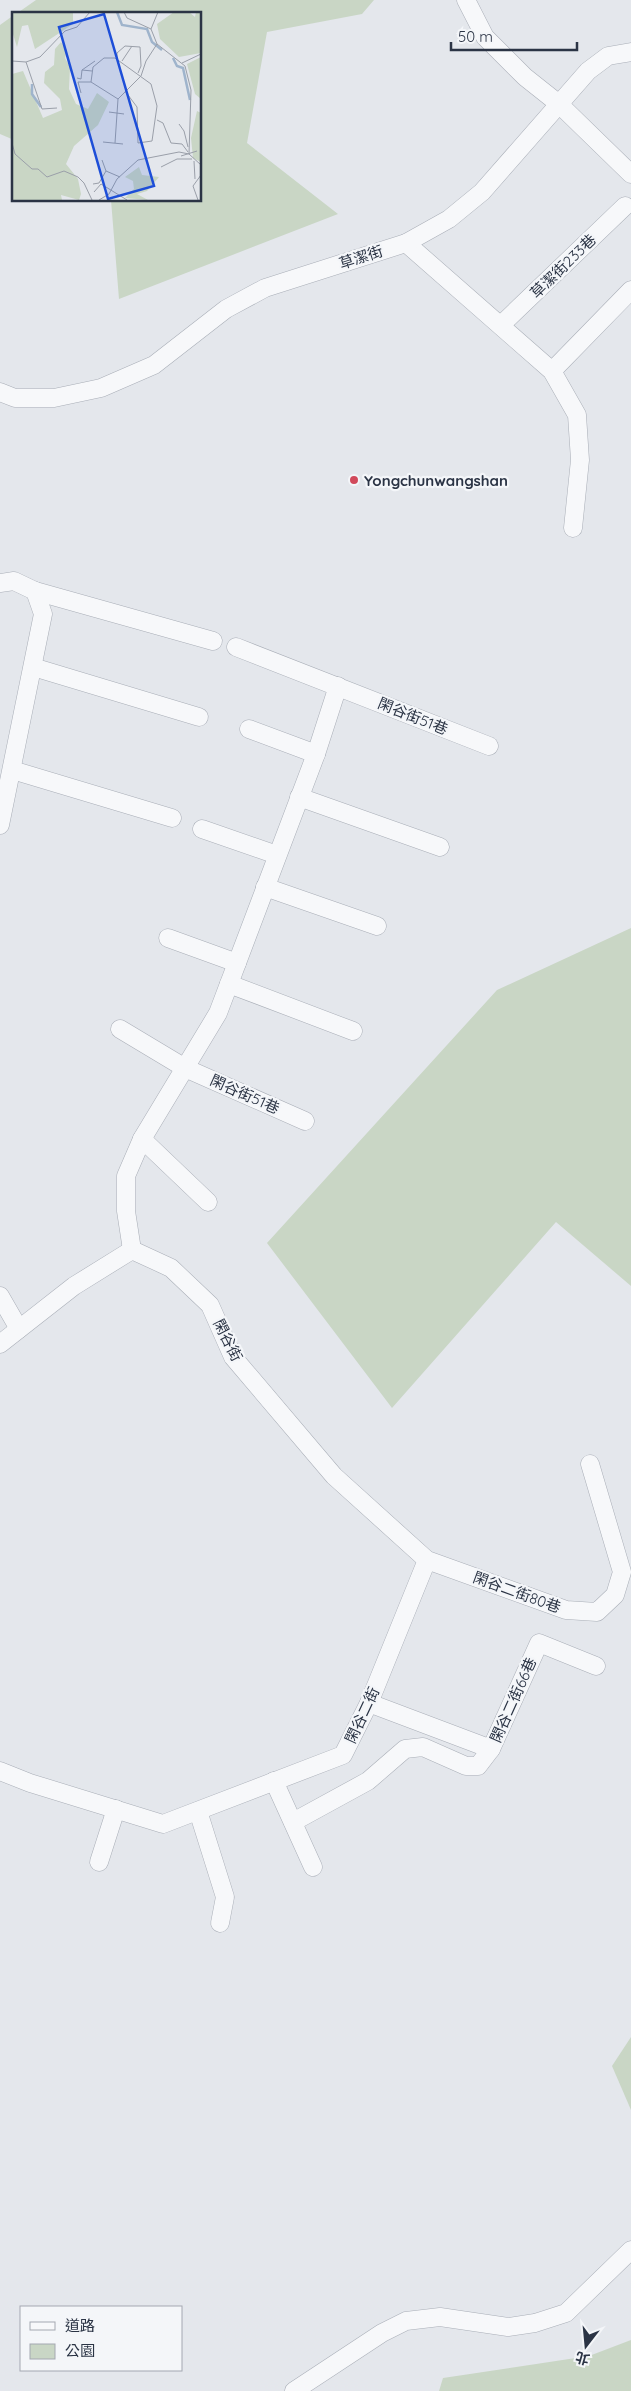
<svg xmlns="http://www.w3.org/2000/svg" width="631" height="2391" viewBox="0 0 631 2391" font-family="Quicksand,'Noto Sans TC',sans-serif">
	<style>
		.green { fill: #c9d6c5 }
		.lines { fill: none; stroke-linecap: round; stroke-linejoin: round }
		.minor-casing { stroke: #a9aeb7; stroke-width: 19 }
		.minor { stroke: #f7f8fa; stroke-width: 18 }
		.poi-dot { fill: #d1495b; stroke: #f4f6f9; stroke-width: 2 }
		.labels { text-anchor: middle; dominant-baseline: central; stroke-width: 4.5; stroke-linejoin: round; paint-order: stroke }
		.street-label { font-size: 15px; fill: #2b3445; stroke: #f4f6f9 }
		.poi-label { font-size: 15px; font-weight: bold; fill: #2b3445; stroke: #f4f6f9; text-anchor: start }
		.inset-river { fill: none; stroke: #9fb4cc; stroke-width: 2.5 }
		.inset-road { fill: none; stroke: #9a9fa9; stroke-width: 1 }
		.view { fill: #1d4ed8; fill-opacity: 0.15; stroke: #1d4ed8; stroke-width: 2.5 }
		.inset-edge { fill: none; stroke: #2b3445; stroke-width: 2.5 }
	</style>
	<rect width="100%" height="100%" fill="#e4e7ec"/>
	<g class="green">
		<polygon points="36,0 374,0 362,14 267,32 247,143 338,214 119,299 111,200 200,200 200,14 16,14"/>
		<polygon points="14,15 14,140 0,134 0,25"/>
		<polygon points="631,928 631,1286 556,1222 392,1408 267,1243 497,990"/>
		<polygon points="631,2037 631,2110 612,2066"/>
		<polygon points="631,2340 631,2391 439,2391 443,2378 589,2356"/>
	</g>
	<g class="lines">
		<g class="minor-casing">
			<g id="minor">
				<polyline points="466,0 485,37 525,77 559,104 631,174"/>
				<polyline points="406,243 552,371 577,415 580,460 573,528"/>
				<polyline points="501,325 625,206"/>
				<polyline points="552,371 631,290"/>
				<polyline points="0,392 15,398 54,398 101,388 154,365 226,309 265,288 406,243 449,219 482,192 588,71 608,56 631,52"/>
				<polyline points="0,583 14,581 35,591 43,614 0,825"/>
				<polyline points="35,591 213,641"/>
				<polyline points="236,647 489,746"/>
				<polyline points="33,667 199,717"/>
				<polyline points="249,729 316,754"/>
				<polyline points="12,770 172,818"/>
				<polyline points="299,797 440,847"/>
				<polyline points="202,829 277,855"/>
				<polyline points="265,887 377,926"/>
				<polyline points="168,938 237,963"/>
				<polyline points="229,984 353,1031"/>
				<polyline points="120,1029 185,1068 305,1121"/>
				<polyline points="142,1139 208,1202"/>
				<polyline points="132,1250 126,1211 126,1176 142,1139 218,1013 316,754 338,686"/>
				<polyline points="0,1296 19,1329"/>
				<polyline points="0,1344 74,1286 132,1250 171,1268 210,1305 233,1357 334,1476 427,1560 566,1610 597,1612 615,1595 622,1572 590,1464"/>
				<polyline points="369,1703 491,1749 539,1643 596,1666"/>
				<polyline points="0,1771 30,1783 163,1824 343,1755 369,1703 427,1560"/>
				<polyline points="274,1781 313,1867"/>
				<polyline points="198,1811 225,1897 220,1923"/>
				<polyline points="293,1822 368,1781 405,1749 423,1747 466,1766 478,1766 491,1749"/>
				<polyline points="99,1862 116,1809"/>
				<polyline points="294,2391 382,2333 406,2321 440,2317 508,2327 535,2323 566,2313 631,2250"/>
			</g>
		</g>
		<use href="#minor" class="minor"/>
	</g>
	<circle class="poi-dot" cx="354" cy="480" r="5"/>
	<g class="labels">
		<g class="street-label">
			<text transform="translate(361 257) rotate(-18)">草潔街</text>
			<text transform="translate(563 266) rotate(-44)">草潔街233巷</text>
			<text transform="translate(413 716) rotate(22)">閑谷街51巷</text>
			<text transform="translate(245 1094) rotate(24)">閑谷街51巷</text>
			<text transform="translate(228 1340) rotate(63)">閑谷街</text>
			<text transform="translate(517 1592) rotate(20)">閑谷二街80巷</text>
			<text transform="translate(513 1700) rotate(-66)">閑谷二街66巷</text>
			<text transform="translate(362 1715) rotate(-65)">閑谷二街</text>
		</g>
		<g class="poi-label">
			<text x="364" y="480">Yongchunwangshan</text>
		</g>
	</g>
	<g transform="translate(12 12)">
		<rect width="189" height="189" fill="#e4e7ec"/>
		<path d="M0 0H61V12L23 37 16 13 10 14 5 35 0 19ZM162 0H177L183 5 184 0H189V41L167 45 148 27 145 12ZM49 30 55 38 53 46 58 55 57 77 64 92 76 97 85 81 97 90 86 113 62 134 54 152 66 167 69 182 67 188 49 183 50 188H0V62L11 59 31 106 50 98 48 87 32 71 33 60 42 53 43 37ZM189 45V87L183 82 175 52ZM185 99 189 101V150L181 146 179 126ZM127 155 130 163 147 165 135 179 125 182 136 188 113 186 122 177 121 169 113 165Z" fill="#c9d6c5"/>
		<path class="inset-river" d="M105 0 110 13 135 17 140 30 150 38M161 46 165 54 171 56 178 88M20 72V82L29 95"/>
		<path class="inset-road" d="M112 0 115 6 139 17 145 32 173 54 179 78 177 142 189 153M139 17 146 0M105 46V41L113 34 128 35 129 54 126 61M0 49 14 50 28 45 53 19 65 15 78 0M110 49 120 34M14 50 30 97 45 96M170 51 189 42M70 58 83 49M65 66 69 67 70 58 80 59M79 70 81 55 92 46H103L139 72 145 94 140 129 126 131 125 95 113 79M69 81 66 70H79L106 87 129 64 134 49 145 32M97 100 112 102M145 108 151 111 159 131 170 132 176 140M167 112 172 119 176 135M91 130 111 132M0 131 3 142 20 157H26L35 165 52 159 66 165 72 171 80 188M103 131 106 87M169 144 185 139M90 148 94 159 108 165M182 149 183 167M149 155 165 147H180M81 172 87 171 94 159M82 180 89 172 115 188M87 188 97 182 105 167 126 148 167 140 177 142M186 188 181 174 189 163"/>
		<path class="view" d="M92 2 142 174 96 187 47 15Z"/>
		<rect width="189" height="189" class="inset-edge"/>
	</g>
	<rect x="20" y="2306" width="162" height="65" fill="#f4f6f9" stroke="#a4a8b1"/>
	<rect x="30" y="2322" width="25" height="8" fill="#f7f8fa" stroke="#a4a8b1"/>
	<text x="65" y="2331" font-size="15" fill="#2b3445">道路</text>
	<rect x="30" y="2344" width="25" height="15" fill="#c9d6c5" stroke="#a4a8b1"/>
	<text x="65" y="2356" font-size="15" fill="#2b3445">公園</text>
	<g transform="translate(586 2346) rotate(196)" stroke="#f4f6f9" stroke-width="4" paint-order="stroke">
	<path d="M0-4L9 19L0 12L-9 19Z" fill="#2b3445"/>
	<text y="-8" font-size="14" font-weight="bold" text-anchor="middle" fill="#2b3445">北</text>
	</g>
	<path d="M451 42v8h126v-8" fill="none" stroke="#2b3445" stroke-width="2.5"/>
	<text x="458" y="42" font-size="15" fill="#2b3445" stroke="#f4f6f9" stroke-width="4" paint-order="stroke">50 m</text>
</svg>
